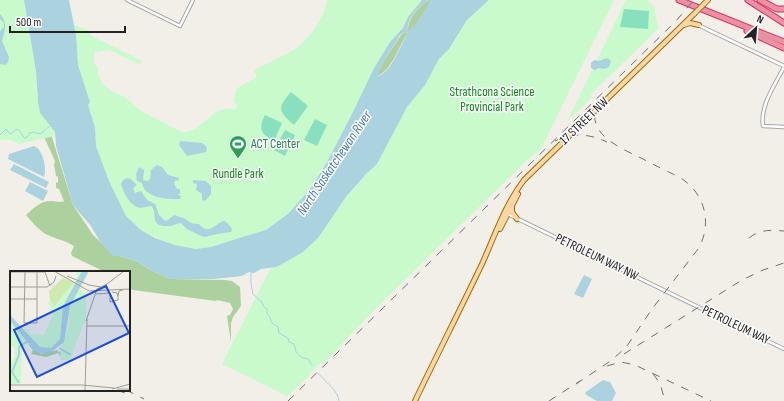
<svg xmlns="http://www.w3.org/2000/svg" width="784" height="401" viewBox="0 0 784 401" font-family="'Sofia Sans Condensed',sans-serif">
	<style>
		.forest { fill: #add19e }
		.park { fill: #c8facc }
		.pitch { fill: #88e0be }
		.water { fill: #aad3df; fill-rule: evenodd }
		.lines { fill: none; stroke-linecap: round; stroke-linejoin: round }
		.stream { stroke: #aad3df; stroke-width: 1 }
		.minor-casing { stroke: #a9a9a9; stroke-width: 4.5 }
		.major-casing { stroke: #a06b00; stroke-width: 6 }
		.highway-casing { stroke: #dc2a67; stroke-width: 7 }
		.minor { stroke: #fff; stroke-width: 2.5 }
		.major { stroke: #fcd6a4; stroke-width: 4 }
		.highway { stroke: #e892a2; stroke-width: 5 }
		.rail { stroke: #707070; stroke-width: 1; stroke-dasharray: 8 8; stroke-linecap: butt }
		.major-bridge-casing { stroke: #a06b00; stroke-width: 6; stroke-linecap: butt }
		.major-bridge { stroke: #fcd6a4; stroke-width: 4 }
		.labels { text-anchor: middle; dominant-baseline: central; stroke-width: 3; stroke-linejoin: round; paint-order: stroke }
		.park-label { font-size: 13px; fill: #0c8416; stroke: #fff }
		.street-label { font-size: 13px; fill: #222; stroke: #fff }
		.leisure-label { font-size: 13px; fill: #27864d; stroke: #fff; text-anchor: start }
		.water-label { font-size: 14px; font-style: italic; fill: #4a7aab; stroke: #fff }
		.inset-river { fill: none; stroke: #aad3df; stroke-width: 2 }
		.inset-road { fill: none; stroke: #9f9d99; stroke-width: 1 }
		.view { fill: #1d4ed8; fill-opacity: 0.15; stroke: #1d4ed8; stroke-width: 2 }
		.inset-edge { fill: none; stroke: #222; stroke-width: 2 }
	</style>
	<rect width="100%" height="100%" fill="#f2efe9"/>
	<g class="forest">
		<path d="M429 0H431C426 10 418 26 408 31 407 19 419 6 429 0Z"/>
		<path d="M405 32 408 33C399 45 392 71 377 76 382 61 393 48 401 35Z"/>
		<path d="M51 134 73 205 93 235 115 256H120L136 261 150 270 170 279 225 280 232 281 240 287 241 306 233 317 231 323V342L227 316 230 315 233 309 230 303 217 300 216 301 133 290 129 288V272H105L72 256 71 253 74 246C65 240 54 239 44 233 38 229 31 221 26 215 34 208 40 201 51 201 57 201 59 203 64 201L59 189 56 188V183L58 182V177L56 176 54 165 55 161 45 139V136Z"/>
	</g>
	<g class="park">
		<path d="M0 0H24L36 71 37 94 40 113 55 132V136L19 144C12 140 7 138 0 140Z"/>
		<path d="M327 0H422L408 17 403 28 390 42 374 68 353 112 327 162 311 188 289 213 266 230 236 239 211 247 196 249 175 245 155 237 141 230 126 216 109 181 96 146 95 127 88 105 90 102 78 65 74 25 88 30 90 35 142 61 140 65 109 50 95 52 94 54V63L98 68V75L102 83 111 91 125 97 141 111 182 132C198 133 207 116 220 110 225 108 230 110 236 109L237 105 234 101 236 89 257 77 254 70 294 50C309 39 324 19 327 0Z"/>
		<polygon points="489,0 614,0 541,149 525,162 378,306 323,364 321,362 309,374 309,376 287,396 222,364 270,269 276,267 303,252 317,238 349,194 366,174 377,164 407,107 425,85 439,59 449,49 467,20"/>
		<polygon points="626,0 647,0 654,6 658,29 591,94 591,98 567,122"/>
	</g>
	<g class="pitch">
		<polygon points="624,9 649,11 648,29 620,27"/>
		<path d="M291 92 308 106 294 125C278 111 277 108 291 92Z"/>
		<path d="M265 115 282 123 274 141C261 134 258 129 265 115Z"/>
		<polygon points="315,119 327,125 317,146 304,140"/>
		<polygon points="285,130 295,135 285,156 274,150"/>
	</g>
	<g class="water">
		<path d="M24 0H69L76 35 78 65 90 102 88 105 95 127 96 146 109 181 126 216 141 230 155 238 175 245 196 249 211 247 236 239 266 230 289 213 311 188 327 162 353 112 374 68 390 42 403 28 408 17 422 0H429C419 6 406 19 408 31L415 25 431 0H489L467 20 449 49 439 59 425 85 407 107 377 164 366 174 346 197 318 238 303 252 284 263 276 267 261 269 254 273 249 272 242 276 214 279H170L150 270 136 261 120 256H115L110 254 99 240 91 226 73 205 56 146 55 132 40 113 38 102 36 71ZM405 32 408 33C400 45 392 72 378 76 380 63 394 47 400 35Z"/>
		<path d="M0 14C8 22 5 31 2 41L9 57 8 62 6 65 0 64V31L4 27V23L0 19Z"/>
		<polygon points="607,58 611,61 609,67 605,69 599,68 595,70 591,68 591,63 594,60 599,61"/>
		<polygon points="180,141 202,143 205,145 207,148 206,152 187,156 179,145"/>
		<path d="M34 146C43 149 47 169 44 177L8 159 9 154Z"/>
		<polygon points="14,164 49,182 46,188 10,170"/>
		<path d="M157 165 162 167 168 175 179 178V180L175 181 174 184 177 189H180V194H178V195L181 196 180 199C168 199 145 199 142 183L137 181 136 174 139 167 144 170 143 180 148 181 150 179 151 170Z"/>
		<path d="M127 178 131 179 137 185 133 188 135 193 141 191 147 200 155 204 159 215 165 221 168 220 174 215C177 216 180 217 183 218 191 221 188 224 199 224 210 237 215 222 225 221L231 227 232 230 231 232 217 234 205 237 201 236 187 229 181 223C177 223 173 226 169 226 147 227 159 212 151 206L140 208C130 206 124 194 121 184L123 180Z"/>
		<polygon points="193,180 206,181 211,186 211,194 205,201 202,200 202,194 196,190 197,184 193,183"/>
		<polygon points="30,182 48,191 43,201 25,191"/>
		<polygon points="584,275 592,279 583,298 574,294"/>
		<polygon points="603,380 610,382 616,393 612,401 597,401 585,394 586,392"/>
	</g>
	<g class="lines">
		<g class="stream">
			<polyline points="0,135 6,129 10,134 17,129 20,131 24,138 26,138 30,133 33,132 40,134 50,126"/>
			<polyline points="251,272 251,284 253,294 262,302 264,307 267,309 267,314 270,317 271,322 278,327 279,333 288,338 289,342 294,344 296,352 301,357 308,359 312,365"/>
			<path d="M318 373C325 382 339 391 339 401"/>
		</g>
		<g class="minor-casing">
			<g id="minor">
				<polyline points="127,0 180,26 193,0"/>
				<polyline points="698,25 784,66"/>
				<path d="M784 67C775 85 760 105 763 126L784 127"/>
				<polyline points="508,214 784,349"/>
			</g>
		</g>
		<g class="major-casing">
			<g id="major">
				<polyline points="704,4 708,0"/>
				<polyline points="684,25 690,23 699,25"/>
				<polyline points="512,207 512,212 517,219"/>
				<polyline points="500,229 518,194"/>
				<path d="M415 401C437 355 460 310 482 264 495 235 505 205 524 180L694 14"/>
			</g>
		</g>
		<g class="highway-casing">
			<g id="highway">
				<polyline points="679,0 784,42"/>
				<polyline points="748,0 784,23"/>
				<polyline points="760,0 777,9 784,9"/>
				<polyline points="747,31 784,48"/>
			</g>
		</g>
		<use href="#minor" class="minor"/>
		<use href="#major" class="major"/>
		<use href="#highway" class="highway"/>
		<g class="rail">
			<path d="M555 141C573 132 590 134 607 142"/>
			<path d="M749 238C760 229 771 230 784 231"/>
			<polyline points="624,354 742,280 763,270 784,263"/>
			<polyline points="607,366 621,362 635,365 711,401"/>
			<polyline points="653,374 660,383 665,401"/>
			<path d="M576 384 612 360 627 346 652 309 698 249C713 224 705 192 679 177 667 171 654 165 641 158 616 146 580 131 601 97"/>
			<polyline points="117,390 130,395"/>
			<polyline points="126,390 144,399"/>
			<polyline points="288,401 676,21 694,0"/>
			<polyline points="549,401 580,381"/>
		</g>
		<g class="major-bridge-casing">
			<polyline id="major-bridge" points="694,14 704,4"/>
		</g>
		<use href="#major-bridge" class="major-bridge"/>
	</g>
	<defs>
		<g id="stadium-pin" transform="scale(0.9)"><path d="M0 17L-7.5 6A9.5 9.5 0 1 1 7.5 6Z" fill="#2e9e5b" stroke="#fff"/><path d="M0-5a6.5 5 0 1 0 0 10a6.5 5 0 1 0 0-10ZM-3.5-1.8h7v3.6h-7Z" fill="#fff"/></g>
	</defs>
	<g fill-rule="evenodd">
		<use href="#stadium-pin" x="238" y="144"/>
	</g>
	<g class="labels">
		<g class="park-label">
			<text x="492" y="92">Strathcona Science<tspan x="492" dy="15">Provincial Park</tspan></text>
			<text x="238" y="174">Rundle Park</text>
		</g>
		<g class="street-label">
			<text transform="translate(584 121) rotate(-44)">17 STREET NW</text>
			<text transform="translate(597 257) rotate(26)">PETROLEUM WAY NW</text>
			<text transform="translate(736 325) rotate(26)">PETROLEUM WAY</text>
		</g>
		<g class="leisure-label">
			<text x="251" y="144">ACT Center</text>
		</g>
		<g class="water-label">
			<text transform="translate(334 163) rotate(-56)">North Saskatchewan River</text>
		</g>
	</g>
	<g transform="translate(10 271)">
		<rect width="120" height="120" fill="#f2efe9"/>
		<path d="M53 7 64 12 44 36 40 30 39 20Z" fill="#cdebb0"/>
		<path d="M17 72 31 83 47 79 50 82 52 76 61 88 50 82 51 86 48 82 36 86 21 83 23 79Z" fill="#add19e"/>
		<path d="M65 0H72L53 35 50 68 41 77H31L14 58H24L18 60 21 63 34 64 43 43 38 31H42L44 36 47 34 52 25 64 12 68 5ZM69 18 76 22V46L60 89H51V75L58 57 60 35ZM0 50 18 72 12 76 11 112 4 113H0V92L5 86V77L0 73Z" fill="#c8facc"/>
		<path d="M72 0H79L60 35 54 71 40 82 32 83 24 79 0 50V44L30 76 41 77 50 68 53 35Z" fill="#aad3df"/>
		<path class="inset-river" d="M49 77 61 84M9 112 2 101 9 84V76L18 70"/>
		<path class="inset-road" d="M44 0 79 20 120 18M0 1H35L40 15M15 1 14 52H27V1M57 5 79 14 97 17M97 13 114 0M0 16H37L44 11 46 5M102 21 107 22 108 25 109 20 113 19M86 23 100 22V31L108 29V25M0 28H27M76 50 87 18 97 13M77 55H120M0 114H72L104 117M102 118 120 113M107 118H120M75 120 77 48"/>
		<path class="view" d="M96 15 119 62 27 106 4 59Z"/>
		<rect width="120" height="120" class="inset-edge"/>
	</g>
	<g transform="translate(756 28) rotate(26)" stroke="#ffffff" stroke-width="3" paint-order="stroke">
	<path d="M0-3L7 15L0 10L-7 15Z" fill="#222222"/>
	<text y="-6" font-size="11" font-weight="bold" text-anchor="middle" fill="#222222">N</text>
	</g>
	<path d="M10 26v6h115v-6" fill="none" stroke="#222222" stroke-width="2"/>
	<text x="16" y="26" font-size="12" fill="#222222" stroke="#ffffff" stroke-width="3" paint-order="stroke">500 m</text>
</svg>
